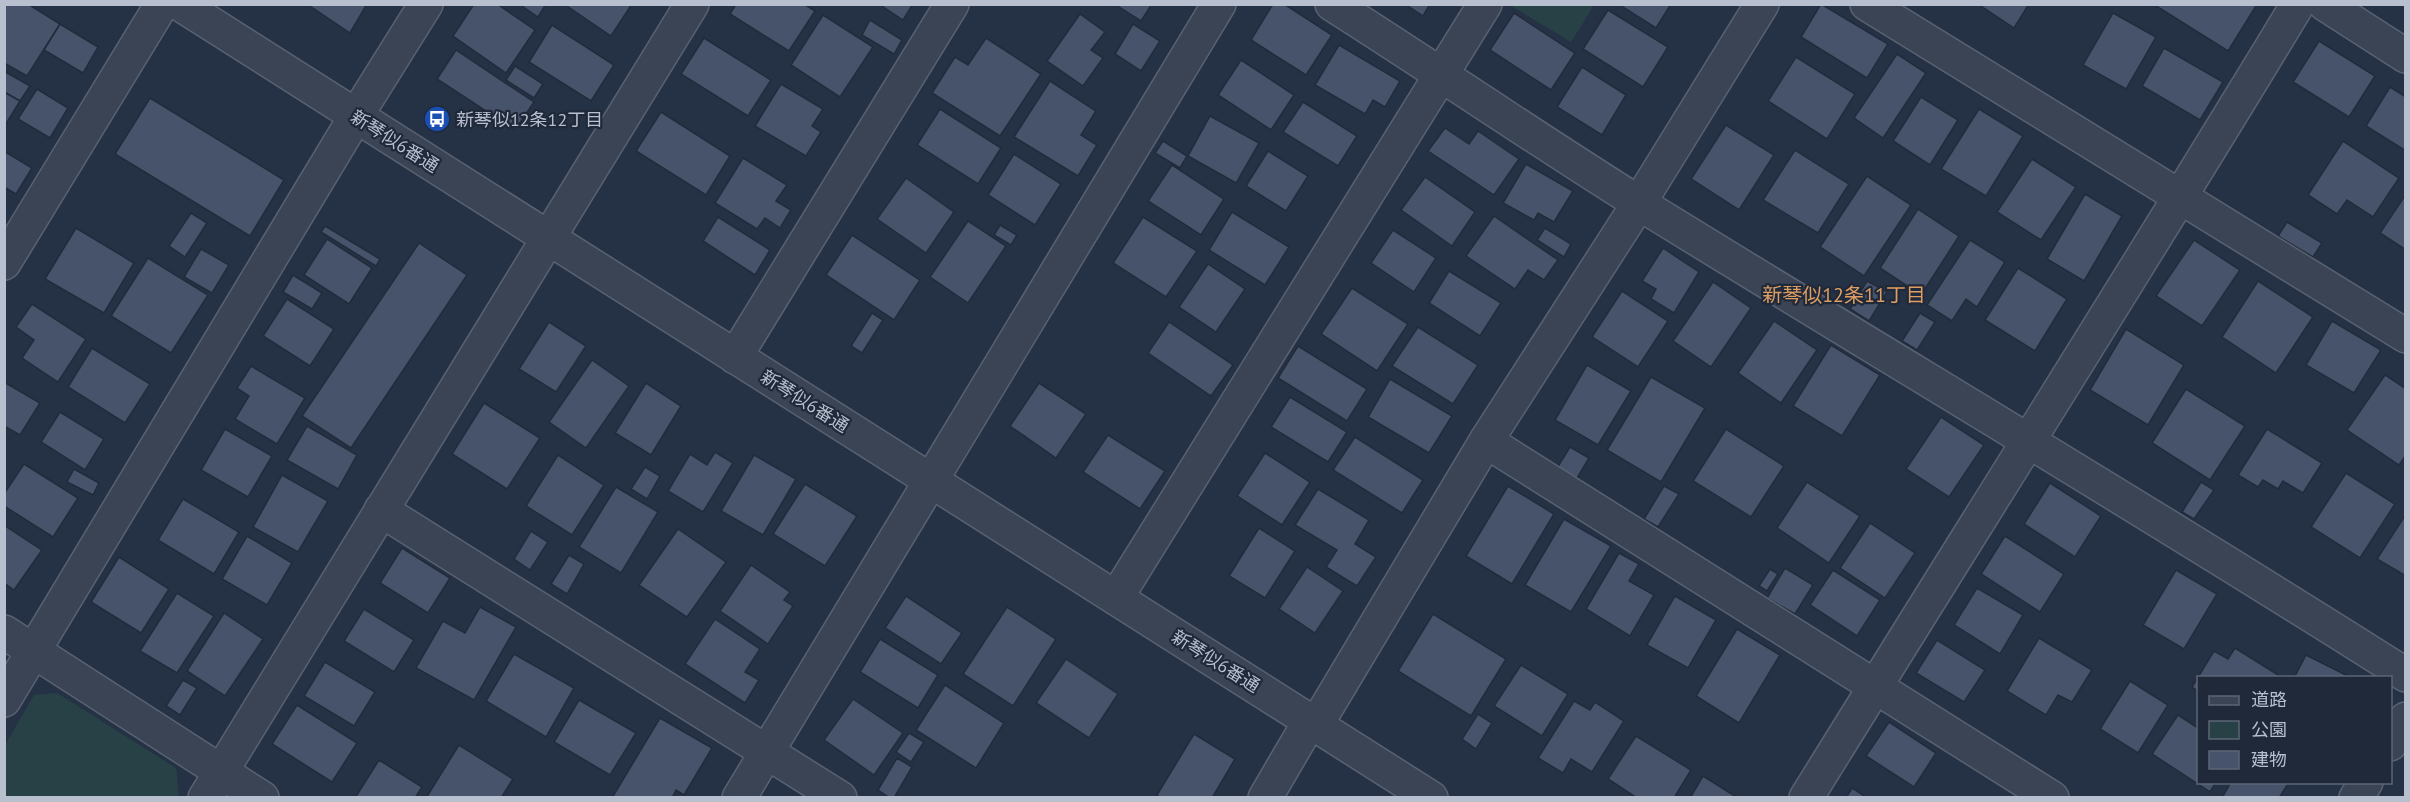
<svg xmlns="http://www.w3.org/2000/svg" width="2410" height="802" viewBox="0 0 2410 802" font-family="'PT Sans','Noto Sans JP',sans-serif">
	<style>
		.green { fill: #284146 }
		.building { fill: #47536a; stroke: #212b3c; stroke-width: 1.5 }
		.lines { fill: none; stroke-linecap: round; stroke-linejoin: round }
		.minor-casing { stroke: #596272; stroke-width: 36 }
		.minor { stroke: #3a4455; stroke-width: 33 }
		.labels { text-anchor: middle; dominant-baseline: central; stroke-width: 4.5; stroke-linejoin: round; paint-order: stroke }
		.poi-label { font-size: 18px; fill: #b8bfce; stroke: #1f293a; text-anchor: start }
		.street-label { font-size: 18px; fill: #b8bfce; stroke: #1f293a }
		.neighbourhood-label { font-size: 20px; fill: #de9e63; stroke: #1f293a }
	</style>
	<rect width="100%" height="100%" fill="#253245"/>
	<g class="green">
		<polygon points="1510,5 1594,4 1594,5 1571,42"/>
		<polygon points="57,693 176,768 179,797 5,797 5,745 34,695"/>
	</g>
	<g class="building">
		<polygon points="7,4 28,4 60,24 27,76 4,63 4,8"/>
		<polygon points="307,4 367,4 350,33"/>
		<polygon points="474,4 497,4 535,30 506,73 453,36"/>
		<polygon points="519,4 546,4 538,17"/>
		<polygon points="564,4 632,4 611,36"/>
		<polygon points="736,4 804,4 815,11 789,51 730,14"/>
		<polygon points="879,4 913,4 903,20"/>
		<polygon points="1114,4 1152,4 1141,21"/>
		<polygon points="1273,4 1284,4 1332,35 1306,75 1251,40"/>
		<polygon points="1405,4 1430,4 1423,16"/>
		<polygon points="1618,4 1671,4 1656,28"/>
		<polygon points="1821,4 1888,44 1867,78 1801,37"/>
		<polygon points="1978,4 2029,4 2014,28"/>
		<polygon points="2153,4 2253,4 2256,6 2228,51"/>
		<polygon points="1608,10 1668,47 1643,87 1583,49"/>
		<polygon points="1514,13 1575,53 1551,90 1490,50"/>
		<polygon points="2113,13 2156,37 2126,89 2083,65"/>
		<polygon points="1080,14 1105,32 1091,50 1103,58 1083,86 1047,61"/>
		<polygon points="823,15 873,47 840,97 791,65"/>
		<polygon points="870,20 902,40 894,54 862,35"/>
		<polygon points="60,24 98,47 83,73 44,50"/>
		<polygon points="1133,24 1160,41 1141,71 1115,54"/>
		<polygon points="552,25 614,65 591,101 529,62"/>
		<polygon points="704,38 771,80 748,116 681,74"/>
		<polygon points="986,38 1041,74 1000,136 932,93 955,57 968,65"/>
		<polygon points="2319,41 2375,76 2349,117 2293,82"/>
		<polygon points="1339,45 1400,81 1385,107 1373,100 1365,114 1315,85"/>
		<polygon points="2164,48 2223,82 2200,120 2142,86"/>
		<polygon points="456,50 534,102 515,130 437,79"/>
		<polygon points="1897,54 1926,73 1883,138 1854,118"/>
		<polygon points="1796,57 1855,94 1827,139 1768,101"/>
		<polygon points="1241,60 1294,95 1271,130 1218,95"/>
		<polygon points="515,66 543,84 534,98 506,80"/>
		<polygon points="1582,67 1626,95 1602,135 1557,107"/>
		<polygon points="4,71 30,86 20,101 4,92"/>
		<polygon points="1050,81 1096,111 1081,135 1097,145 1078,176 1014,137"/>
		<polygon points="781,84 823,109 812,126 821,132 806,156 755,126"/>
		<polygon points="2390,87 2406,97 2406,151 2366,126"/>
		<polygon points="37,89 68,108 50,138 18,119"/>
		<polygon points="4,92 20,101 4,127"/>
		<polygon points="1921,97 1958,120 1930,165 1893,141"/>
		<polygon points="150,98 284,180 250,236 115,154"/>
		<polygon points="1303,102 1357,136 1338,166 1283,132"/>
		<polygon points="940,109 1001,148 978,184 917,145"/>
		<polygon points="1979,109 2023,136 1986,196 1941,169"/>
		<polygon points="661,112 730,156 706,195 636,151"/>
		<polygon points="1210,116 1259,143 1236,183 1188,156"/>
		<polygon points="1726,125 1774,155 1739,210 1691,179"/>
		<polygon points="1445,128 1469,144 1478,131 1519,159 1494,195 1428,151"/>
		<polygon points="1163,141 1187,156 1180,168 1155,153"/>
		<polygon points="2343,141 2399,178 2373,217 2347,200 2337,214 2308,195"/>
		<polygon points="1795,150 1849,184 1818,233 1763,200"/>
		<polygon points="4,151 32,168 16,194 4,187"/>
		<polygon points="1268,151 1308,176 1286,211 1246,186"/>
		<polygon points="1014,154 1061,184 1035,225 988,195"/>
		<polygon points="743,158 787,185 776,201 791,210 780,228 765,218 757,229 715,203"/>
		<polygon points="2032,159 2076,187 2041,240 1997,212"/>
		<polygon points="1526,164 1573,191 1554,222 1538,213 1534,220 1503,203"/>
		<polygon points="1172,165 1224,199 1201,235 1148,201"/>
		<polygon points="1867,176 1911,205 1864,276 1820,247"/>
		<polygon points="1425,177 1475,212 1452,246 1401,210"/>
		<polygon points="906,178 954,212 926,253 877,219"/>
		<polygon points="2085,194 2122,216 2084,281 2047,259"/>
		<polygon points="2406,194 2406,250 2380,233"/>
		<polygon points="1918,209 1959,236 1921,295 1880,268"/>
		<polygon points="1232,212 1289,247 1265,285 1209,250"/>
		<polygon points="191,213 207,223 185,257 169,246"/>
		<polygon points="1494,216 1558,260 1544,280 1528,270 1515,289 1466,256"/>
		<polygon points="718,217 770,250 755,275 703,241"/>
		<polygon points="1143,217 1197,251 1166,297 1113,263"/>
		<polygon points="968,221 1006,246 968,303 930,277"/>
		<polygon points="2287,222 2322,243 2313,257 2278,236"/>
		<polygon points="1000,225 1017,235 1011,245 994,235"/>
		<polygon points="325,226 380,259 376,266 321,232"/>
		<polygon points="76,228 134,263 104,313 45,279"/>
		<polygon points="1545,228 1571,244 1564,257 1537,240"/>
		<polygon points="1393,230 1436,258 1414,292 1371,263"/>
		<polygon points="852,235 920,280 894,320 826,275"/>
		<polygon points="327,239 372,268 349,304 304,275"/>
		<polygon points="1970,240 2005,262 1977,307 1966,299 1952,321 1927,305"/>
		<polygon points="2194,240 2240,270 2202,326 2156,296"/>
		<polygon points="419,243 467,275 351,448 302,416"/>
		<polygon points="1663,248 1699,272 1674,313 1651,299 1656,289 1642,281"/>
		<polygon points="201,249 229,265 212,293 184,277"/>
		<polygon points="148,258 208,295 171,353 111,316"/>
		<polygon points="1208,264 1245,289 1216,332 1179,307"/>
		<polygon points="2018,268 2067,299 2035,351 1985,320"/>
		<polygon points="1449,271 1501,303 1480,336 1429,303"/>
		<polygon points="293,275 322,293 312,309 283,292"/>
		<polygon points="1867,281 1887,292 1869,321 1850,309"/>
		<polygon points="2258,281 2313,317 2276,373 2222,337"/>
		<polygon points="1713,282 1751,308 1711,367 1673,341"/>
		<polygon points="1352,288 1408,324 1377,371 1321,334"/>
		<polygon points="1622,291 1668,321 1638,367 1592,337"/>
		<polygon points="287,299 334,329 310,366 263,336"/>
		<polygon points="32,304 86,339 58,382 22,358 34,340 16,327"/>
		<polygon points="872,313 883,320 862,353 851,346"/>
		<polygon points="1920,313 1935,322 1917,350 1902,341"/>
		<polygon points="1774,321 1817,350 1781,403 1738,373"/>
		<polygon points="2332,321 2381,350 2354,393 2306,365"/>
		<polygon points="549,322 586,346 556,392 519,369"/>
		<polygon points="1169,322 1233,365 1211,396 1148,353"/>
		<polygon points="1418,327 1478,365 1453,404 1392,366"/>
		<polygon points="2126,329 2184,365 2148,425 2090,390"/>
		<polygon points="1831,345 1880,375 1842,436 1793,406"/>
		<polygon points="1298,346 1367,389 1347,421 1278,378"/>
		<polygon points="92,348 150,384 125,423 68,387"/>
		<polygon points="592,360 629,386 586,448 549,422"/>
		<polygon points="1587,365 1631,391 1598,445 1555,420"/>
		<polygon points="251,366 305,398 277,444 235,419 249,396 237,388"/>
		<polygon points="2385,375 2406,389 2406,455 2399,465 2347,430"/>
		<polygon points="1651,377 1705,408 1661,482 1607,450"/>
		<polygon points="1390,379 1452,416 1429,453 1368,417"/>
		<polygon points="4,382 40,403 20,435 4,426"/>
		<polygon points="646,383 681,406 651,455 615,433"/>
		<polygon points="1039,383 1086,414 1056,458 1010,426"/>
		<polygon points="2186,389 2245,426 2210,480 2152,443"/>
		<polygon points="1290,397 1347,432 1328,462 1271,427"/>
		<polygon points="484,403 540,438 507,489 452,454"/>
		<polygon points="60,412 104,439 85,470 41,442"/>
		<polygon points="1941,417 1984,445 1949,497 1906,469"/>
		<polygon points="307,426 357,455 338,489 287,460"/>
		<polygon points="225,429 272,456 248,497 201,470"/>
		<polygon points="1726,429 1784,466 1751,517 1693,481"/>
		<polygon points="2267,429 2322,463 2303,493 2283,481 2278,489 2263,480 2258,487 2238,475"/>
		<polygon points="1108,435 1165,471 1140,509 1083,472"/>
		<polygon points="1355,437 1423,480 1402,513 1333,470"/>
		<polygon points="1570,447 1589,458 1576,480 1557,468"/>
		<polygon points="715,452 733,463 703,512 668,491 690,454 707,465"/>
		<polygon points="1265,453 1310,482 1282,525 1237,496"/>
		<polygon points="558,455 604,485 572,535 526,506"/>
		<polygon points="754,455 796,479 763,535 721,511"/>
		<polygon points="24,464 78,498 53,537 4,506 4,494"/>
		<polygon points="645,467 660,476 647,499 631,489"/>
		<polygon points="74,469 99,483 93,495 67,482"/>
		<polygon points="2346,473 2395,504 2360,558 2311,527"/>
		<polygon points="282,475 328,501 298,552 253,527"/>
		<polygon points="1807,482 1860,516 1829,563 1777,528"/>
		<polygon points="2201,482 2214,490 2194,519 2182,512"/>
		<polygon points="2050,483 2101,516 2075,557 2024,524"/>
		<polygon points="805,484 857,516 825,566 773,534"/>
		<polygon points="1508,486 1554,514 1512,584 1466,556"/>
		<polygon points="1664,486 1679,494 1658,527 1644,519"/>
		<polygon points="616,487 658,512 621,573 579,547"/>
		<polygon points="1318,489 1369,520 1355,544 1376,557 1357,586 1326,567 1337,550 1295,525"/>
		<polygon points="183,499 239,532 214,574 158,540"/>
		<polygon points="2406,514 2406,576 2377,559"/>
		<polygon points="1564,519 1611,546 1571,612 1525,585"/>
		<polygon points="1870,523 1915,553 1885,598 1840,568"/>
		<polygon points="4,525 42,550 14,590 4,583"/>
		<polygon points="1259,528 1295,551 1265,598 1229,576"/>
		<polygon points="678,529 726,562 687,617 639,585"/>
		<polygon points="531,531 548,542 530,570 514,559"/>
		<polygon points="247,536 292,563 267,605 222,579"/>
		<polygon points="2005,536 2064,574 2040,612 1981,574"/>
		<polygon points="402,548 450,578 428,613 380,583"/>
		<polygon points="1619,553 1639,564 1629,581 1654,595 1630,636 1586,609"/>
		<polygon points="569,555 584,564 567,594 551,584"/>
		<polygon points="119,557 169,589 141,633 91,602"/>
		<polygon points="751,565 790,592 784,600 793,606 768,644 720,611"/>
		<polygon points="1307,567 1343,591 1315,633 1279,609"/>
		<polygon points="1785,568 1813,585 1795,614 1767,598"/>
		<polygon points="1770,569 1778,574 1767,591 1759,586"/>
		<polygon points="1833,570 1880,600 1857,636 1810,605"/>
		<polygon points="2176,570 2217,594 2184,649 2143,625"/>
		<polygon points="1977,588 2023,615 2000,654 1954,625"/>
		<polygon points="177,593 214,616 177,673 140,651"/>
		<polygon points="906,596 962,633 941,664 885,628"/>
		<polygon points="1675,596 1716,620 1688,668 1647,645"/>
		<polygon points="480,607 516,627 474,700 416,668 443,621 465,633"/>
		<polygon points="1007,607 1056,639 1013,706 963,674"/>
		<polygon points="364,609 414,640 394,672 344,641"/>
		<polygon points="224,613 263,639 225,696 187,671"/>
		<polygon points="1433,614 1506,659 1471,716 1398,671"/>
		<polygon points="715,619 760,649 745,672 759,680 745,703 685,664"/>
		<polygon points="1737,629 1780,655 1739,723 1696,696"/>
		<polygon points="2039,638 2092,670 2072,702 2058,695 2046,715 2007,691"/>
		<polygon points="880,639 938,675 918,708 860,672"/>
		<polygon points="1937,640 1985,670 1964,702 1916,673"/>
		<polygon points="2235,648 2283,678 2198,678 2198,691 2192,687 2214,651 2228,659"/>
		<polygon points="514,654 574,688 546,737 486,701"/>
		<polygon points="2306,655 2350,677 2294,678"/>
		<polygon points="1066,659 1118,694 1089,738 1036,703"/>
		<polygon points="325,662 375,692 354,726 304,696"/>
		<polygon points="1521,665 1568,694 1542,736 1494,706"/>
		<polygon points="183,680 197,688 180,715 166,706"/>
		<polygon points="2130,681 2168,705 2138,753 2100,729"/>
		<polygon points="945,685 1004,723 976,768 916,730"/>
		<polygon points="853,699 903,733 874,775 824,740"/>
		<polygon points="579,700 636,733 610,775 554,742"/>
		<polygon points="1574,701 1590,710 1595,702 1624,721 1592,772 1571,759 1563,773 1538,758"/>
		<polygon points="297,705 357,743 332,782 272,744"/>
		<polygon points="1478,714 1492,723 1476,749 1462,739"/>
		<polygon points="2178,715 2198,728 2198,782 2216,782 2210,792 2152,754"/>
		<polygon points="660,718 712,748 684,795 676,790 672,798 612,798"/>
		<polygon points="1889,722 1936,753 1914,787 1866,756"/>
		<polygon points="909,733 924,742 911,762 896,752"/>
		<polygon points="1194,734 1235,759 1212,798 1160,798 1157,795"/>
		<polygon points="1636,736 1691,770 1674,798 1637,798 1608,779"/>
		<polygon points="459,745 513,779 501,798 426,798"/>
		<polygon points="897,758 912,767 894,798 890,798 878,790"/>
		<polygon points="379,760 422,787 415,798 355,798"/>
		<polygon points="1703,776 1738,798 1690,798"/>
		<polygon points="2231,782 2289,782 2279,798 2222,798"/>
		<polygon points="1852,788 1867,798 1846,798"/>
	</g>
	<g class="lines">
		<g class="minor-casing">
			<g id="minor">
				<polyline points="180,4 1431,798"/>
				<path d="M1332 4C1436 70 1538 140 1642 205 1896 362 2153 514 2406 675"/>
				<polyline points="1867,4 2406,336"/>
				<polyline points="2325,4 2406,56"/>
				<polyline points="4,263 162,4"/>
				<polyline points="735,357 952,4"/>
				<polyline points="1486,441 2052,798"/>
				<polyline points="381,510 840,798"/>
				<polyline points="1116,598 1485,4"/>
				<polyline points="4,632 262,798"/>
				<polyline points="4,700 356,116 426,4"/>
				<polyline points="1316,725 1486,441 1639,203 1762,4"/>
				<polyline points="2390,744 2406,719"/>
				<polyline points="205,798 692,4"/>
				<polyline points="739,798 1219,4"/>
				<polyline points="1265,798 1310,721"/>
				<path d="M1806 798C1970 533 2137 270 2298 4"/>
				<polyline points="2356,798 2366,782"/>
			</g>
		</g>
		<use href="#minor" class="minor"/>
	</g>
	<defs>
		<g id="bus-disc" transform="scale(1.35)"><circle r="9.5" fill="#1a4fb4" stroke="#1f293a"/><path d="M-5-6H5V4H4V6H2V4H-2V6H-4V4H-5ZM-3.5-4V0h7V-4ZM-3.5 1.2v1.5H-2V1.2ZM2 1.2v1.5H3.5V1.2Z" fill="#fff"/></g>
	</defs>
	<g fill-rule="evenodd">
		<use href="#bus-disc" x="437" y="119"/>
	</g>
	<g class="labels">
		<g class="poi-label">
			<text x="456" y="119">新琴似12条12丁目</text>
		</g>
		<g class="street-label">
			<text transform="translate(395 141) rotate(32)">新琴似6番通</text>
			<text transform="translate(805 401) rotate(32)">新琴似6番通</text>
			<text transform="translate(1216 661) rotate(32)">新琴似6番通</text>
		</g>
		<g class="neighbourhood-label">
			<text x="1844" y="295">新琴似12条11丁目</text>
		</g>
	</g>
	<rect width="2410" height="802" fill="none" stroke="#b8bfce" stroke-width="12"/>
	<rect x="2197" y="676" width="195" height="108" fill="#1f293a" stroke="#5c6575" stroke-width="1.5"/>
	<rect x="2209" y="696" width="30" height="9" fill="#3a4455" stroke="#5c6575" stroke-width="1.5"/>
	<text x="2251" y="706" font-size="18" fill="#b8bfce">道路</text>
	<rect x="2209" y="721" width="30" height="18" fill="#284146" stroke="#5c6575" stroke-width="1.5"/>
	<text x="2251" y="736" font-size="18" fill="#b8bfce">公園</text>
	<rect x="2209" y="751" width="30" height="18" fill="#47536a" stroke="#5c6575" stroke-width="1.5"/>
	<text x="2251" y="766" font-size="18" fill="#b8bfce">建物</text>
</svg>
